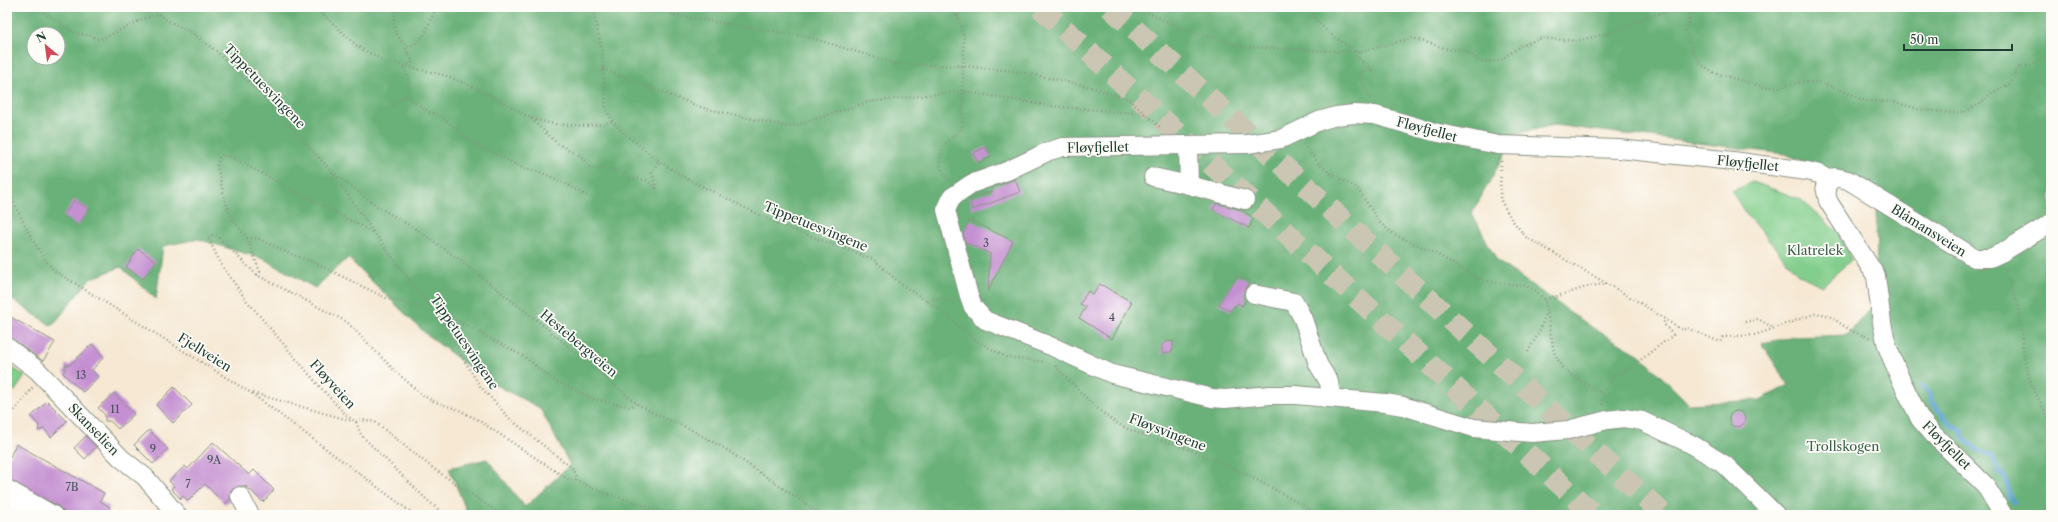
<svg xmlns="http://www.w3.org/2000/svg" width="2058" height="522" viewBox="0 0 2058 522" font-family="'Libre Caslon Text',serif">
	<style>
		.green { fill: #82ce8c; stroke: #508660 }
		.forest { fill: #69b178; stroke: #447756; fill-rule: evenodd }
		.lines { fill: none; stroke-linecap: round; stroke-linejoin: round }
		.stream { stroke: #5ba1d0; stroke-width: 4.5 }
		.building { fill: #c490d1 }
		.highway-tunnel { stroke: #cbc6b3; stroke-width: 22; stroke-dasharray: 22 11; stroke-linecap: butt }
		.minor-casing { stroke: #8a9284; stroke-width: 20 }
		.path { stroke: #8a9284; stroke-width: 2.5; stroke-dasharray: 1 3; stroke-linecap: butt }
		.minor { stroke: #fff; stroke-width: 18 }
		.labels { text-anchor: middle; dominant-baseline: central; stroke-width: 3.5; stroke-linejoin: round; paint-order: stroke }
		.number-label { font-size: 11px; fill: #48525b }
		.street-label { font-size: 13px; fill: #1f3d34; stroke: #fdfcf7 }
		.park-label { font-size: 13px; fill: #38614a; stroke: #fdfcf7 }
	</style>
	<rect width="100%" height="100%" fill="#fdfcf7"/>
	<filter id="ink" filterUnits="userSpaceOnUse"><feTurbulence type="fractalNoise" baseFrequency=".025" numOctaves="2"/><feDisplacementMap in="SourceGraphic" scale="8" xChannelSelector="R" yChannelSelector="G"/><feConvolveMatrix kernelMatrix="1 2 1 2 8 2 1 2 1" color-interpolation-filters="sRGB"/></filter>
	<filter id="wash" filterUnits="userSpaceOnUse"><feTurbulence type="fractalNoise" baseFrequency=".012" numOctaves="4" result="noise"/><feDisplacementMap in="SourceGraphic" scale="16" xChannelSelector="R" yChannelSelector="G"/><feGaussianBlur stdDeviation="0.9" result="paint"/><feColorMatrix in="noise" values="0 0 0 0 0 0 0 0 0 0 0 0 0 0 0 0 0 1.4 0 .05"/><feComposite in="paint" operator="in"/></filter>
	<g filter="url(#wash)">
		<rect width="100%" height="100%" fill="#f6e8d3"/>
		<g class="green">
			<polygon points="1753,182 1800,199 1838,232 1851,260 1822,286 1798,274 1745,213 1732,191"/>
			<polygon points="7,364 25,376 15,391 7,387"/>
		</g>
		<path class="forest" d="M7 7H2051V515H468L449 468 487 459 525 507 570 465 540 408 486 380 426 334 348 258 315 288 264 259 198 239 163 246 156 299 121 267 90 279 52 326 7 296ZM34 34H58V58H34ZM1554 125 1785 154 1876 189 1877 301 1847 335 1795 337 1761 343 1789 385 1760 400 1689 404 1640 355 1596 330 1497 261 1472 213 1516 134Z"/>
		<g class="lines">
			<polyline class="stream" points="1921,386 1929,392 1931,401 1952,426 1962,431 1963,437 1979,451 1993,456 1998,471 2005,477 2009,493 2014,503"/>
		</g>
		<g id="blocks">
			<g class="building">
				<polygon points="986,147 991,157 978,163 973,153"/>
				<polygon points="1015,179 1020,192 972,210 970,198 993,191 991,188"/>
				<polygon points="74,200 89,209 78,226 63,216"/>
				<polygon points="1217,203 1241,210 1254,218 1249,228 1213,210"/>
				<polygon points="970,220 1013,241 988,291 990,254 965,242 963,234"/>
				<polygon points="138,249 156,261 143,279 126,267"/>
				<polygon points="1237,276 1249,281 1244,292 1246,300 1242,306 1238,303 1230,311 1219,304"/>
				<polygon points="1100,284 1132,302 1112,339 1079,318 1086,307 1080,304 1088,291 1093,295"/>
				<polygon points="7,315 55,342 43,361 13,339 7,337"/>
				<polygon points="1173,341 1173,348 1171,352 1162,354 1162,345 1165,342"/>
				<polygon points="92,344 104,357 92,370 98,377 83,392 63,373 65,370 65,365 70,365"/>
				<polygon points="174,387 192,405 173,423 156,405"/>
				<polygon points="114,393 134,414 118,429 110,421 105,421 105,415 98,408"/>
				<polygon points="47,401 67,421 51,437 44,429 38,431 39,425 31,417"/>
				<circle cx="1737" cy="419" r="8"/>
				<polygon points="149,430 168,449 153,464 134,445"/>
				<polygon points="86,436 96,447 85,459 74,448"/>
				<polygon points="213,442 249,475 254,470 274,490 263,502 247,487 241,486 231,490 230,500 225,504 205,484 188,501 183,496 181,499 171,489 174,486 169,481 185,466 188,469"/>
				<polygon points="16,444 104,493 100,501 110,507 106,515 67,515 58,506 7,479 7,455 10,457"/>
			</g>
		</g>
	</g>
	<g filter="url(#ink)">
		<use href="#blocks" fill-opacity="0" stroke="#8a9284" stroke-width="1"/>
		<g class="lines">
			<g class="highway-tunnel">
				<polyline points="1040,7 1594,515"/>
				<polyline points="1110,7 1664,515"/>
			</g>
			<g class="minor-casing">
				<g id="minor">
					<polyline points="1188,145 1189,185 1245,200"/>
					<polyline points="1153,177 1189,185"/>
					<polyline points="1254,294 1294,302 1303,319 1318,364 1329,382 1331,397"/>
					<polyline points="7,347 37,370 121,458 145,477 177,515"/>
					<polyline points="7,489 53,515"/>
					<polyline points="240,496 250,515"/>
					<polyline points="7,504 28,515"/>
					<polyline points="1776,515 1725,465 1693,445 1642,421 1624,418 1607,420 1568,430 1532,433 1474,428 1403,406 1385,403 1295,395 1270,395 1225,399 1212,398 1112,374 1053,347 985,320 973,307 969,296 946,210 952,197 971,184 1007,171 1049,151 1063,147 1247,144 1281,139 1319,121 1336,116 1354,114 1375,115 1434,132 1498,145 1619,149 1733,161 1807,171 1819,174 1829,180"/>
					<polyline points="2003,515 1985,485 1933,434 1920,419 1900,378 1887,346 1882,323 1876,276 1828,201 1825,186 1835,177 1848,180 1975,258 1990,258 2003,252 2051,223"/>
				</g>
			</g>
			<g class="path">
				<path d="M29 7C48 11 58 24 74 32 83 36 88 33 98 39L104 38 145 18 159 14"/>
				<polyline points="155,7 159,14 165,19 191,32 216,51 268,101 331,171 375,234 442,324 480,386 510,419 572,468 576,477 575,480 569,480 478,420 459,410 435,402 422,395 392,368 347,322 257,275 219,238 215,235 210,235 208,238 222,266 247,301 320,387 346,415 356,422"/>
				<polyline points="315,7 358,47 385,61 447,76 485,92 530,118 553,124 588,126 613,122"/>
				<path d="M397 7C391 23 394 37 408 46 427 42 428 21 437 7"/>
				<polyline points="593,7 602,52 606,109 613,122 625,134 659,161 687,179 778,224 873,259 901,284 946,314 972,338 1006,357 1045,362"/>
				<polyline points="648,7 674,15 808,37 896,64 964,66 1022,72 1090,87 1128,99 1145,114"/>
				<polyline points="1137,7 1178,27 1244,47 1358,52 1413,38 1451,50 1462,49 1481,62 1499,61 1522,45 1542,38 1576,41 1614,32 1645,17 1688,7"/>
				<path d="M1309 7C1318 29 1339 40 1358 52"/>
				<polyline points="1692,7 1686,31 1691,48 1700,63 1712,72 1763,87 1780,87 1802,82 1817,82 1840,89 1865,101 1895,102 1918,109 1952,113 1966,111 1980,104 1990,94 2010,84 2014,79 2015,72 2019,67 2030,66 2051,54"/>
				<polyline points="674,15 691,7"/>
				<polyline points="958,17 961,7"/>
				<polyline points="1358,52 1357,58 1373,71 1361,71 1360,72 1362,84 1372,100"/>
				<polyline points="603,69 703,108 789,127 868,102 962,91 1050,106 1145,114 1162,129"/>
				<polyline points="406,96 429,112 439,115 475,144 525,169 538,171 562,182 587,196"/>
				<path d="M393 105C411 92 413 86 403 66L413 62 406 49V45"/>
				<polyline points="531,119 558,144 581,156 590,167 594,168 618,170 628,178 646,180 656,188 652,173 659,161"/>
				<polyline points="1303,144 1318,163 1330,173 1357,188 1380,223 1395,235 1433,252 1477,278 1493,282 1526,286 1535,290 1545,300 1554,352 1562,367 1574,377 1603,394"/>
				<path d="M1501 161 1500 199 1512 220 1526 237 1642 304 1682 330 1687 328 1720 342 1723 337 1755 335 1814 314C1830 312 1836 322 1849 329 1855 333 1863 335 1870 338"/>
				<polyline points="332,172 377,206 419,231 460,260 549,330 636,403 651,412 686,427 724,448 822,515"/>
				<path d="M949 180C937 168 937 151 950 139 954 135 958 133 962 128L964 36 958 17 950 7"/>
				<path d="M7 188C21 216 33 248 55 271L251 393 415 515"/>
				<polyline points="247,238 257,238 288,253 311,261 386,298 422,307"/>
				<polyline points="2005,268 2018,305 2024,357 2031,384 2051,423"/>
				<polyline points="257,275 260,272 247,238 233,220 225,201 217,165 219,158 223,155 231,157 374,233"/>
				<polyline points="925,300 935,298 954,301"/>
				<polyline points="1545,300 1590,286 1605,284"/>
				<polyline points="441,312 525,357 553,380 594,399 630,407 636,403"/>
				<polyline points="1745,322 1758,319 1774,328"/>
				<polyline points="1528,352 1540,330 1546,313"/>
				<path d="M1055 366C1074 385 1093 407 1115 422 1135 435 1161 439 1183 447 1231 465 1276 489 1319 515"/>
				<polyline points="253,393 352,421"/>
				<polyline points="1602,405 1603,394 1614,376 1634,365 1673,335 1664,324 1664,319"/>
				<polyline points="7,420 33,387"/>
				<polyline points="356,422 362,420 375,422 434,469 502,515"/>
				<polyline points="356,422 361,435 427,500 445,515"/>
				<polyline points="575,480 599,491 674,515"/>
			</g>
			<use href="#minor" class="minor"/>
		</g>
	</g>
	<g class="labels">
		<g class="number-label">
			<text x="986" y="243">3</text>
			<text x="1112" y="317">4</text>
			<text x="81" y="375">13</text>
			<text x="115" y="409">11</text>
			<text x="153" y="449">9</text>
			<text x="214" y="460">9A</text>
			<text x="188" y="484">7</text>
			<text x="72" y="487">7B</text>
		</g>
		<g class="street-label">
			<text transform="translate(265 86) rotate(46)">Tippetuesvingene</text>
			<text transform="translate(1427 129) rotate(15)">Fløyfjellet</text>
			<text transform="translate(1098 147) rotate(-1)">Fløyfjellet</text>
			<text transform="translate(1748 163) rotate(6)">Fløyfjellet</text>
			<text transform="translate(816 226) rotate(22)">Tippetuesvingene</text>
			<text transform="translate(1929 230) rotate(32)">Blåmansveien</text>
			<text transform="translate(465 342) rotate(56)">Tippetuesvingene</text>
			<text transform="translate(579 343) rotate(40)">Hestebergveien</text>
			<text transform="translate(205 352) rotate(32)">Fjellveien</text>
			<text transform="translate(333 384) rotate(48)">Fløyveien</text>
			<text transform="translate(94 429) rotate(46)">Skanselien</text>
			<text transform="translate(1168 432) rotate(21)">Fløysvingene</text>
			<text transform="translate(1947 445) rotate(45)">Fløyfjellet</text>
		</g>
		<g class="park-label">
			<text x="1815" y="250">Klatrelek</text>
			<text x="1843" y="446">Trollskogen</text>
		</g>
	</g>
	<rect width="2058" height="522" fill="none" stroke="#fdfcf7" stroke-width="24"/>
	<g transform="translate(46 46) rotate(331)"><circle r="19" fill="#fdfcf7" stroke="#a4b0a9"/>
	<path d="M0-3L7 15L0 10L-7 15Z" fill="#d1495b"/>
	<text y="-6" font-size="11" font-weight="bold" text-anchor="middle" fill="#1f3d34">N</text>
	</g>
	<path d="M1904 44v6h108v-6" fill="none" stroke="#1f3d34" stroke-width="2"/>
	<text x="1910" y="44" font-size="12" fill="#1f3d34" stroke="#fdfcf7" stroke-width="3" paint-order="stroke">50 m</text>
</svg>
